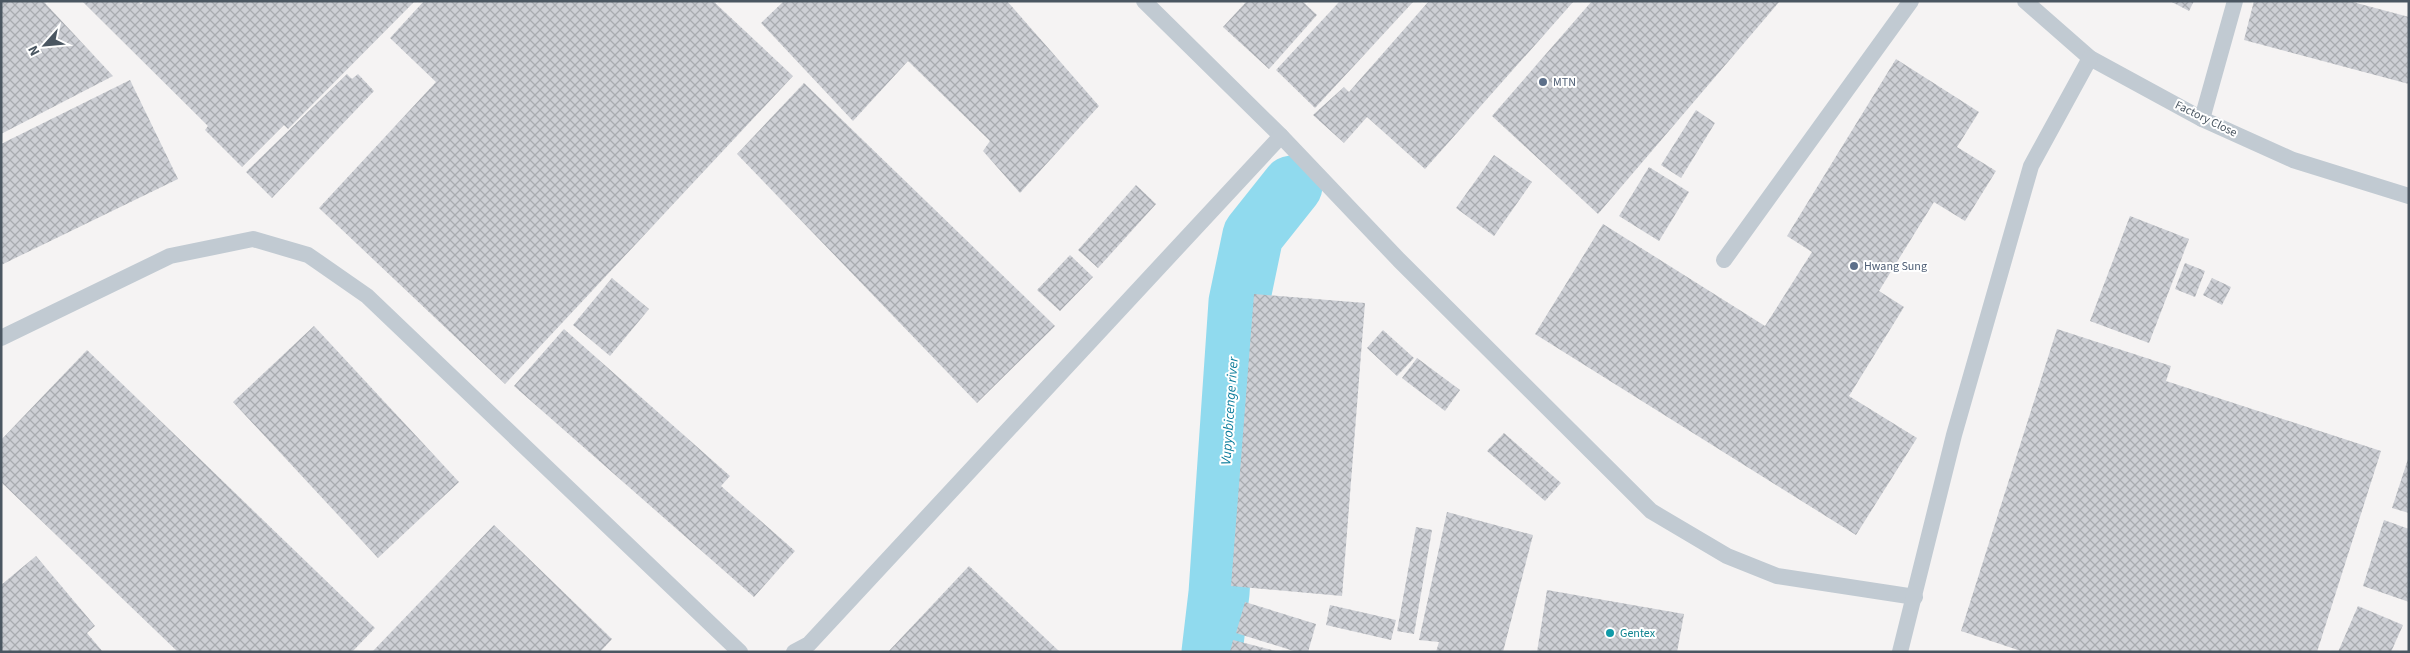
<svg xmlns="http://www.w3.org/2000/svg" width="2410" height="653" viewBox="0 0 2410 653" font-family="'Source Sans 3',sans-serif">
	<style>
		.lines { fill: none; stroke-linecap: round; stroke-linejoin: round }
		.river { stroke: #90daee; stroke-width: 61 }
		.building { fill: url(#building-cross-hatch) }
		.lane { stroke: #c1cad2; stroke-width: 16 }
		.service-dot { fill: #5c6f8a; stroke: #fff; stroke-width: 2 }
		.culture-dot { fill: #0f9aa8; stroke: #fff; stroke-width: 2 }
		.labels { text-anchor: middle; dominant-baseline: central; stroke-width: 4; stroke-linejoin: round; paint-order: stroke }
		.service-label { font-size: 12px; fill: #4e5e75; stroke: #fff; text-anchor: start }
		.street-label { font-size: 12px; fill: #4a5661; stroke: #fff }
		.culture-label { font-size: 12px; fill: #0d838f; stroke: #fff; text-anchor: start }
		.water-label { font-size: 14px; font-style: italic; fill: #0c7c9b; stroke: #fff }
	</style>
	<defs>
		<pattern id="building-cross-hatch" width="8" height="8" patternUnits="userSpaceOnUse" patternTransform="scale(1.25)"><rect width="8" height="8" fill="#cdcfd5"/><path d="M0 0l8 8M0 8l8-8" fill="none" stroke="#a8abb0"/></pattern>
	</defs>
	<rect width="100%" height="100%" fill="#f5f3f3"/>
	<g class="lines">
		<polyline class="river" points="1212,652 1219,593 1239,302 1253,235 1292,186"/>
	</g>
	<g class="building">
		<polygon points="1,1 43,1 113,76 1,134"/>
		<polygon points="82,1 138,1 141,4 144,1 415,1 288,129 284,125 242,167 205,130 208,126"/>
		<polygon points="424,1 713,1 793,76 505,384 319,208 436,82 390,38"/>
		<polygon points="784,1 1007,1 1099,106 1020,193 983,151 990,141 908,61 853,121 761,23"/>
		<polygon points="1247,1 1302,1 1317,15 1269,69 1223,27"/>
		<polygon points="1340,1 1414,1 1315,108 1276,70"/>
		<polygon points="1429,1 1574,1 1425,169 1367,117 1344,143 1313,115 1344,87 1349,92"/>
		<polygon points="1592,1 1780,1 1598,214 1492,116"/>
		<polygon points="2170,1 2194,1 2189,11"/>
		<polygon points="2254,1 2349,1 2409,17 2409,84 2244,40"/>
		<polygon points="1896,59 1979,112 1957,147 1996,171 1965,221 1934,202 1879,291 1904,307 1849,396 1917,438 1856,535 1535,334 1603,224 1765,326 1812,252 1787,236"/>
		<polygon points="347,74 352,79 358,74 374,91 272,198 246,172"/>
		<polygon points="130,80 178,179 1,265 1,144"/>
		<polygon points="804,83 1055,326 977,403 737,154"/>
		<polygon points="1696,110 1715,123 1681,178 1661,165"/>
		<polygon points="1494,155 1532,182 1494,236 1456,208"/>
		<polygon points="1649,167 1689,192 1659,241 1619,216"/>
		<polygon points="1136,185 1156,204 1098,268 1078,250"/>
		<polygon points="2130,216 2189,239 2149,343 2090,321"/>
		<polygon points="1070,255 1093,277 1060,311 1037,290"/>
		<polygon points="2185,263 2205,271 2195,297 2175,289"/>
		<polygon points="612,278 649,309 610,356 573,325"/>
		<polygon points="2212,278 2231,287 2222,305 2203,295"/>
		<polygon points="1254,294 1365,303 1342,596 1231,586"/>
		<polygon points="314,326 459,482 378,558 233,402"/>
		<polygon points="564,329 730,476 721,486 795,551 754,597 514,386"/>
		<polygon points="2057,329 2171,366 2166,381 2381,451 2317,652 2024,652 1961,631"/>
		<polygon points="1383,330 1414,358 1397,376 1367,348"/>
		<polygon points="87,350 375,628 352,652 178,652 1,482 1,440"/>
		<polygon points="1417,358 1460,390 1445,411 1402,378"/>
		<polygon points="1504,433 1561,483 1545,501 1487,451"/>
		<polygon points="2408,459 2409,459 2409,513 2392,508"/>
		<polygon points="1447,512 1533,535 1503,652 1436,652 1439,642 1419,640"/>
		<polygon points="2384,520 2409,529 2409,602 2363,586"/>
		<polygon points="494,525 612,639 600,652 372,652"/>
		<polygon points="1416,527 1432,530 1414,634 1397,631"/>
		<polygon points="36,556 95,626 87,633 103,652 1,652 1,585"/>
		<polygon points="969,566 1060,652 888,652"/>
		<polygon points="1547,590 1684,614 1677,652 1537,652"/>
		<polygon points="1245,602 1316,624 1308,652 1297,652 1236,633"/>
		<polygon points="1330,605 1396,620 1391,640 1326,625"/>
		<polygon points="2358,606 2403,625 2391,652 2338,652"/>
		<polygon points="1233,640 1276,651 1276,652 1230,652"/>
	</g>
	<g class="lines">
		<g class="lane">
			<polyline points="1144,1 1281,136 1399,260 1651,511 1727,556 1777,576 1915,597"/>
			<polyline points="2025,1 2090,58 2202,119 2293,160 2409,196"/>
			<polyline points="2202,119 2235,1"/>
			<polyline points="1724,260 1911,1"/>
			<polyline points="1,338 170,256 253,239 308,255 367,296 740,652"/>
			<polyline points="794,652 809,644 1281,136"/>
			<polyline points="1900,652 1954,435 2031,166 2090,58"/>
		</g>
	</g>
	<g class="service-dot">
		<circle cx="1543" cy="82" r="5"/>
		<circle cx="1854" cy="266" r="5"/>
	</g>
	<circle class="culture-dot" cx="1610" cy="633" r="5"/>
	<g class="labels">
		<g class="service-label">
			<text x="1553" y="82">MTN</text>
			<text x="1864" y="266">Hwang Sung</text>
		</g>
		<g class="street-label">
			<text transform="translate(2206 119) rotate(26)">Factory Close</text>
		</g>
		<g class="culture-label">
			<text x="1620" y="633">Gentex</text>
		</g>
		<g class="water-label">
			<text transform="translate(1230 411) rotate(-86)">Vupyobicenge river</text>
		</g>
	</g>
	<rect width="2410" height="653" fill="none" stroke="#4a5661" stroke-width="5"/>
	<g transform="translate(45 45) rotate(243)" stroke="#ffffff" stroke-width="4" paint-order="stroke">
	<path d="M0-4L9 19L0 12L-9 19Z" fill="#4a5661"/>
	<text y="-8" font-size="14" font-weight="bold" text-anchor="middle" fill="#4a5661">N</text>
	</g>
</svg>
